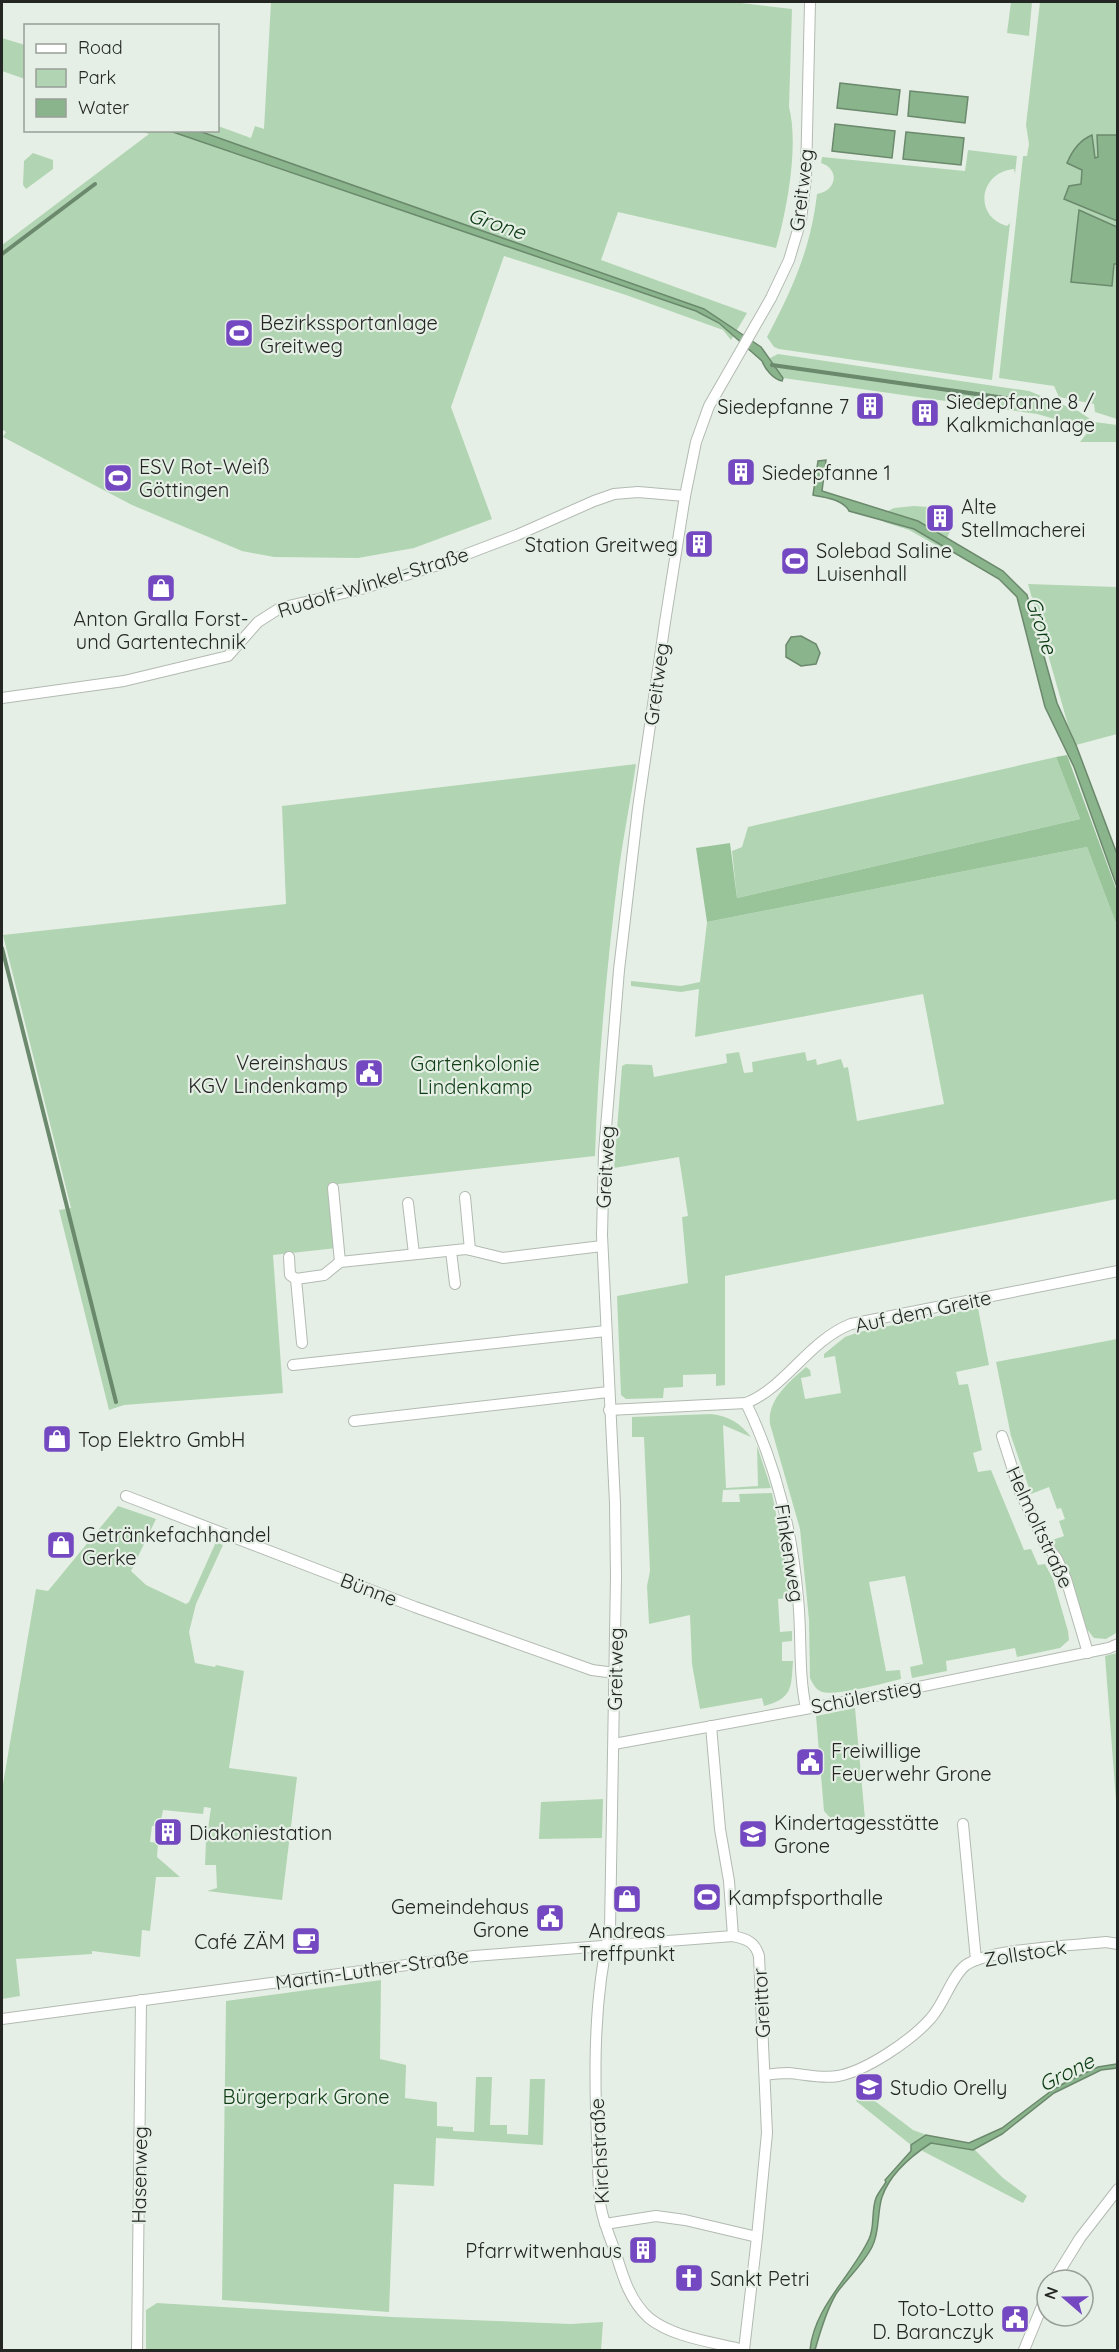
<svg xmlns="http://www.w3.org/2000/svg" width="1119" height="2352" viewBox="0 0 1119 2352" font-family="Quicksand,sans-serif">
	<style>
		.green { fill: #b1d5b2 }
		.forest { fill: #99c49a }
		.water { fill: #8ab48b; stroke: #6b896c; stroke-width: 1.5 }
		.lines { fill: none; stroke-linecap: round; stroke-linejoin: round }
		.stream { stroke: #6b896c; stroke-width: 4 }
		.minor-casing { stroke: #b2bab2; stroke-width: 12 }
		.minor { stroke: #fff; stroke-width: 10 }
		.labels { text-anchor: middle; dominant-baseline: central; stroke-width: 4.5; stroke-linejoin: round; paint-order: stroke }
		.street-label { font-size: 20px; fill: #232623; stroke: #e6efe6 }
		.poi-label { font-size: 20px; fill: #232623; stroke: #e6efe6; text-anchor: start }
		.park-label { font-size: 20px; fill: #0e3d14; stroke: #e6efe6 }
		.water-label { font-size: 21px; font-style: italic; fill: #07380f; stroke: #e6efe6 }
	</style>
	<rect width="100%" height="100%" fill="#e6efe6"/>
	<g class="green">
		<path d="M271 2H733L792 9 789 107C799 145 787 210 776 248L618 212 601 260 747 313 731 340 723 330 626 295 504 256 451 407 492 519 414 548 358 558 274 557 242 551 132 505 3 437 6 432 2 429V245L149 134 140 131 218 130V126L251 138 255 126 264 129Z"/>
		<polygon points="1011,2 1032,2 1029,36 1007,33"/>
		<polygon points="1040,2 1117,2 1117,419 1095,412 1094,404 1059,397 1054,386 999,378 1023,156 1027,156 1029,144 1026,125"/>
		<polygon points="2,38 25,45 25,79 2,71"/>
		<path d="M968 150 1017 156 1015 174 1014 169C979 172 973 217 1007 226L1010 223 992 380 779 349 774 347 767 337C792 290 811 248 817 194 837 191 840 169 821 163L822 157 965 171Z"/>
		<polygon points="33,153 53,160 53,169 26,189 23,185 24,161"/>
		<polygon points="778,354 1029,391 1078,411 1095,422 1117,425 1117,442 1080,442 1090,429 1037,414 783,378 770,358"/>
		<polygon points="914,506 928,507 926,525 951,528 943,549 909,530 884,522 888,511 894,508"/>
		<polygon points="1028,584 1117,587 1117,734 1076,745 1068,725"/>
		<polygon points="1056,757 1080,819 737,898 732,851 742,847 748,827"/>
		<path d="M636 764C631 798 624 833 619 868 607 964 598 1059 595 1156L330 1185 337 1248 273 1255 283 1393 124 1405 109 1410 59 1210 71 1208 3 935 286 904 282 806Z"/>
		<polygon points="1087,847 1117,926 1117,1199 725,1276 725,1385 716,1386 716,1374 683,1375 683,1387 664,1388 663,1398 626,1399 621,1395 617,1296 688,1283 682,1217 688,1216 679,1157 614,1168 622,1066 626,1064 652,1065 654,1077 727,1063 726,1054 739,1052 744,1073 753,1072 752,1062 805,1052 807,1061 816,1059 817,1065 841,1059 844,1068 848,1067 857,1121 944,1104 923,994 695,1037 699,989 681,992 631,986 631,981 681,986 700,982 707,922"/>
		<path d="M978 1308 989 1365 956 1372 959 1385 968 1384 982 1450 973 1453 978 1472 991 1470 1024 1550 1031 1549 1038 1565 1045 1564 1053 1579 1068 1631 1069 1640 1060 1648 1017 1657 1015 1648 946 1661 947 1671 912 1678 910 1667 923 1664 905 1576 869 1582 886 1671 900 1670 901 1679C885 1683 837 1696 822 1692 816 1690 813 1684 810 1678L809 1620 800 1529 770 1424C767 1400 789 1382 806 1367L810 1370 811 1376 801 1378 805 1399 841 1393 835 1356 824 1358V1354L845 1337 859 1332Z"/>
		<polygon points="1117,1339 1118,1632 1106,1639 1094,1638 1085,1627 1069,1574 1052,1540 1064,1536 1059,1521 1065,1519 1061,1508 1057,1509 1049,1487 1031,1494 1011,1436 996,1362"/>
		<path d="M711 1414C729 1416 740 1423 751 1437L723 1425 726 1488 758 1486 757 1446 771 1488 723 1490 722 1502H740L739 1494 772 1493 785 1561 789 1598 778 1599 780 1632 792 1631V1641L782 1642V1661H793C791 1688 793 1698 764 1706L762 1698 700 1709 692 1664 690 1615 649 1624 647 1586 650 1571 644 1437H632V1417Z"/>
		<polygon points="118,1506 156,1519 131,1571 146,1585 186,1604 189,1602 216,1542 223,1545 196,1604 189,1632 195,1663 215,1667 216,1665 244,1671 229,1768 297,1777 282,1900 207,1891 217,1888 216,1865 205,1865 206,1841 211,1808 204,1807 203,1814 163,1810 160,1826 152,1826 150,1842 158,1843 157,1857 180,1877 156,1877 150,1931 142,1930 140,1957 92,1951 92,1954 16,1959 20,1996 2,1999 2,1790 36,1589 48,1591"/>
		<polygon points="1117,1653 1118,1800 1116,1800 1105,1656"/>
		<polygon points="855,1708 865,1819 834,1822 824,1811 816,1716"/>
		<polygon points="603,1799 602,1838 539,1839 541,1802"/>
		<polygon points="381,1980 380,2059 406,2065 405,2098 437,2102 437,2126 453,2127 453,2131 474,2132 476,2077 492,2077 490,2125 507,2125 507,2134 528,2135 530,2079 545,2079 543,2145 436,2138 434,2186 394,2184 389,2312 222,2300 226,2001"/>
		<polygon points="863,2092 913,2130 935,2138 968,2143 1003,2178 1027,2196 1023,2203 911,2145 856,2101"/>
		<polygon points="157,2303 392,2317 571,2324 603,2322 601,2350 146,2350 146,2310"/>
	</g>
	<polygon class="forest" points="1067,755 1117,891 1117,926 1087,847 707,922 696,848 730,843 737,898 1080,819 1056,757"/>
	<g class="water">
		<polygon points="840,83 900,90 897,115 837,108"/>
		<polygon points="910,91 968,97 965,123 908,116"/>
		<polygon points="835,124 895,131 892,158 832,151"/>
		<path d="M170 131H199L704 309 761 347 783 378 782 381C773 379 765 369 762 361L719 323 696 311Z"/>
		<polygon points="906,132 964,138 961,165 903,159"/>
		<path d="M1092 135 1095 158 1098 157 1097 135H1117V221L1064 199 1069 186 1081 184 1082 170 1067 163C1072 151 1080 140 1092 135Z"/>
		<polygon points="1079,210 1117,227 1117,264 1114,264 1112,286 1071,282"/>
		<path d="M826 460 822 491 918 521 1003 571 1027 595 1057 703 1076 745 1117 854V887L1074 767 1045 707 1017 597 999 579 914 529 849 511C843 499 825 498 813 495L818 461Z"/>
		<polygon points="801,636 816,644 820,653 816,664 801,666 786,657 786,645 791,637"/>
		<path d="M1117 2064V2068L1101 2070 1054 2093 1002 2134 973 2150 931 2143C911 2156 890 2173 882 2197 877 2212 880 2232 872 2247 863 2265 847 2278 836 2294 826 2311 820 2332 815 2350H810C814 2307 851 2277 869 2239 875 2227 871 2211 876 2198 878 2193 883 2187 886 2182L885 2180 911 2151V2145L926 2135 969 2143 1002 2128 1051 2091 1066 2082 1098 2067Z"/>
	</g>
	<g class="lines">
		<g class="stream">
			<polyline points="2,254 95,184"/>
			<polyline points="772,365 1026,401"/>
			<polyline points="2,948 116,1402"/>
		</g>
		<g class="minor-casing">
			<g id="minor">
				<polyline points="2,698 124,681 228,656 258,622 280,608 361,589 438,565 517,535 594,501 614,494 638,492 685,496"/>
				<polyline points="333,1188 340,1262"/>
				<polyline points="465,1197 470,1250"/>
				<polyline points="408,1203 414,1254"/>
				<polyline points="451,1251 455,1284"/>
				<polyline points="289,1257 290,1275 296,1279"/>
				<polyline points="302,1343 296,1279 324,1275 340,1262 466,1249 503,1258 602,1246"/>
				<polyline points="293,1365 606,1331"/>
				<path d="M746 1403C776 1465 792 1529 798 1598 802 1635 798 1672 806 1708"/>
				<path d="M609 1410 746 1403C785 1388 808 1341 851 1324L1118 1271"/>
				<polyline points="354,1421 608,1392"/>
				<polyline points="1002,1436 1020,1492 1045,1543 1057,1559 1066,1579 1088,1653"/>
				<polyline points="126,1496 415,1607 592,1670 615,1673"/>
				<polyline points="711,1726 720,1829 729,1881 733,1936"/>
				<polyline points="614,1744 860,1699 1109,1648 1118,1644"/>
				<polyline points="963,1824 976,1960"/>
				<path d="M2 2019 474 1956 733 1936C747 1939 755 1942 759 1956L767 2133 757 2237 744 2350"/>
				<path d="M765 2075C772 2074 780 2073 788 2073 804 2074 821 2079 838 2076 866 2071 912 2040 931 2018 944 2004 952 1975 966 1965 992 1948 1072 1946 1106 1942L1118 1944"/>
				<polyline points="605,2224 656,2216 685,2220 757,2237"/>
				<polyline points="1054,2280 1080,2238 1118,2189"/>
				<polyline points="137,2350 141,2000"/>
				<path d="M744 2350C714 2342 674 2338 649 2318 630 2301 623 2277 616 2254 610 2237 602 2220 600 2202 598 2181 598 2159 597 2138 594 2068 594 1996 610 1929L616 1576 615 1503 602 1235 604 1152 619 970 638 808 665 622 685 496 696 442 709 406 771 298 789 260 801 220 806 177 810 2"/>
				<polyline points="1024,2350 1047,2294"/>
			</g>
		</g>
		<use href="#minor" class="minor"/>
	</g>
	<defs>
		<g id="stadium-square" transform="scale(1.5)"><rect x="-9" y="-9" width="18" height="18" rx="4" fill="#7348c1" stroke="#e6efe6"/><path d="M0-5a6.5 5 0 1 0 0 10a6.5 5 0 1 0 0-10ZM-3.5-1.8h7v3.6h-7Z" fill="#fff"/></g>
		<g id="building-square" transform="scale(1.5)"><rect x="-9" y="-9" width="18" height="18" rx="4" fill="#7348c1" stroke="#e6efe6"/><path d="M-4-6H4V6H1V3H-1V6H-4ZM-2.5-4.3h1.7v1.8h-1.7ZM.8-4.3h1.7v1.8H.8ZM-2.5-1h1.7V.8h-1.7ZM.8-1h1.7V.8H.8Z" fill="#fff"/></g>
		<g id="shop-square" transform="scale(1.5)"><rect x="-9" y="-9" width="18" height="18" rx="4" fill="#7348c1" stroke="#e6efe6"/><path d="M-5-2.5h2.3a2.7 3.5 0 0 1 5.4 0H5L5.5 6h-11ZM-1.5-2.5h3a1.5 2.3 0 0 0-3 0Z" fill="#fff"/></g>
		<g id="civic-square" transform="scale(1.5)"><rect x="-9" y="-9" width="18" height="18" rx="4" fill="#7348c1" stroke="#e6efe6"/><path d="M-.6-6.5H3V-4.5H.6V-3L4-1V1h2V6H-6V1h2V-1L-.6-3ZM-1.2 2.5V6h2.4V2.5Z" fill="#fff"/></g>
		<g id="school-square" transform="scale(1.5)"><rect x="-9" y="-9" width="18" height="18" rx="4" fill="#7348c1" stroke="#e6efe6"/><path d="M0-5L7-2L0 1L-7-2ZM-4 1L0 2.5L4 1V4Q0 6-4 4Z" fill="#fff"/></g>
		<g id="cafe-square" transform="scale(1.5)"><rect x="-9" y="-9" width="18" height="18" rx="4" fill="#7348c1" stroke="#e6efe6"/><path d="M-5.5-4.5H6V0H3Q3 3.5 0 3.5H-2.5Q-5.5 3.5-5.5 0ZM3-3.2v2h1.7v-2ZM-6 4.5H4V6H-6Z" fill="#fff"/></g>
		<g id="university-square" transform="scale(1.5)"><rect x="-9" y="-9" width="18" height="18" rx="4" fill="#7348c1" stroke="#e6efe6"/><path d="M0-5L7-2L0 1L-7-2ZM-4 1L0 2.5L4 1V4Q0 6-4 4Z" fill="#fff"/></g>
		<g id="church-square" transform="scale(1.5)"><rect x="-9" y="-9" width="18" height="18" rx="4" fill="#7348c1" stroke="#e6efe6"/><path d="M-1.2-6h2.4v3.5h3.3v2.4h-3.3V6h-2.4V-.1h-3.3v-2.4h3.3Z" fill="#fff"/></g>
	</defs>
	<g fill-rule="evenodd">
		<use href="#stadium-square" x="239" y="333"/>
		<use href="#building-square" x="870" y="406"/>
		<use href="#building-square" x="925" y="413"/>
		<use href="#building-square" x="741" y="472"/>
		<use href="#stadium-square" x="118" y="478"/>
		<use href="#building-square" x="940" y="518"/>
		<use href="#building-square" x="699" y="544"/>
		<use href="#stadium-square" x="795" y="561"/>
		<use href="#shop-square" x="161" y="588"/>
		<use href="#civic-square" x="369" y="1073"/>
		<use href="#shop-square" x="57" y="1439"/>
		<use href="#shop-square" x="61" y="1545"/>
		<use href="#civic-square" x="810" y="1762"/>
		<use href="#building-square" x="168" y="1832"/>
		<use href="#school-square" x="753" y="1834"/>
		<use href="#stadium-square" x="707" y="1897"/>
		<use href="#shop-square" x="627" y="1899"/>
		<use href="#civic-square" x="550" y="1918"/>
		<use href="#cafe-square" x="306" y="1941"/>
		<use href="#university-square" x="869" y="2087"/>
		<use href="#building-square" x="643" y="2250"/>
		<use href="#church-square" x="689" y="2278"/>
		<use href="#civic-square" x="1015" y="2319"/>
	</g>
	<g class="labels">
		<g class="street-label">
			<text transform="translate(801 190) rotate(-83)">Greitweg</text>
			<text transform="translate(373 582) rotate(-17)">Rudolf-Winkel-Straße</text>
			<text transform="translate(656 684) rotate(-82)">Greitweg</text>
			<text transform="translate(605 1167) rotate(-87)">Greitweg</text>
			<text transform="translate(923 1311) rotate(-12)">Auf dem Greite</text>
			<text transform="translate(1040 1527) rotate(65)">Helmoltstraße</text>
			<text transform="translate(790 1553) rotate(81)">Finkenweg</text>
			<text transform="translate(369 1589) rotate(21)">Bünne</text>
			<text transform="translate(615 1669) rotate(-89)">Greitweg</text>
			<text transform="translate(866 1696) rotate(-11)">Schülerstieg</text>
			<text transform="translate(1025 1953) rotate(-9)">Zollstock</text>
			<text transform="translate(372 1969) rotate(-8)">Martin-Luther-Straße</text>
			<text transform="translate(761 2003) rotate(-93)">Greittor</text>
			<text transform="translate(599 2151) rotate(-93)">Kirchstraße</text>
			<text transform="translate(139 2175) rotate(-89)">Hasenweg</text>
		</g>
		<g class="poi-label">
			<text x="260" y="322">Bezirkssportanlage<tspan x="260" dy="23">Greitweg</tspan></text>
			<text x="946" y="401">Siedepfanne 8 /<tspan x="946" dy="23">Kalkmichanlage</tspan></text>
			<text x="849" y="406" text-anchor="end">Siedepfanne 7</text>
			<text x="139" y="466">ESV Rot–Weìß<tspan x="139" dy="23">Göttingen</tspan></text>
			<text x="762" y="472">Siedepfanne 1</text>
			<text x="961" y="506">Alte<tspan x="961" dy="23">Stellmacherei</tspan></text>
			<text x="678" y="544" text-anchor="end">Station Greitweg</text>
			<text x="816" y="550">Solebad Saline<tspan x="816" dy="23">Luisenhall</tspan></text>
			<text x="161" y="618" text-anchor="middle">Anton Gralla Forst-<tspan x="161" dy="23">und Gartentechnik</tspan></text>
			<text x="348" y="1062" text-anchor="end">Vereinshaus<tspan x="348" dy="23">KGV Lindenkamp</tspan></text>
			<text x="78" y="1439">Top Elektro GmbH</text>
			<text x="82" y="1534">Getränkefachhandel<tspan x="82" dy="23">Gerke</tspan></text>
			<text x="831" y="1750">Freiwillige<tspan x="831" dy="23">Feuerwehr Grone</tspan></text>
			<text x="774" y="1822">Kindertagesstätte<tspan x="774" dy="23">Grone</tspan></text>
			<text x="189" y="1832">Diakoniestation</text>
			<text x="728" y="1897">Kampfsporthalle</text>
			<text x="529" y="1906" text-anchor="end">Gemeindehaus<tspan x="529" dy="23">Grone</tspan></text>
			<text x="627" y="1930" text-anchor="middle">Andreas<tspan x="627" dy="23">Treffpunkt</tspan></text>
			<text x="285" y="1941" text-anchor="end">Café ZÄM</text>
			<text x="890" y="2087">Studio Orelly</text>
			<text x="622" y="2250" text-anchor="end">Pfarrwitwenhaus</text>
			<text x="710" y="2278">Sankt Petri</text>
			<text x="994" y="2308" text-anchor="end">Toto-Lotto<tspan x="994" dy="23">D. Baranczyk</tspan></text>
		</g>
		<g class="park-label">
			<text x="475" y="1063">Gartenkolonie<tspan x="475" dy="23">Lindenkamp</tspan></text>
			<text x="306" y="2096">Bürgerpark Grone</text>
		</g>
		<g class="water-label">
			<text transform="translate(497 223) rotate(19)">Grone</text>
			<text transform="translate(1042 625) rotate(72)">Grone</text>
			<text transform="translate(1066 2072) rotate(-27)">Grone</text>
		</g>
	</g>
	<rect width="1119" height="2352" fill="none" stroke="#232623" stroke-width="6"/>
	<rect x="24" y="24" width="195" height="108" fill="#e6efe6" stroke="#989f98" stroke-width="1.5"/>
	<rect x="36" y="44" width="30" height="9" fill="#ffffff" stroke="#989f98" stroke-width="1.5"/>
	<text x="78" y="54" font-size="18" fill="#232623">Road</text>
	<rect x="36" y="69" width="30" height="18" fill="#b1d5b2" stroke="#989f98" stroke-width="1.5"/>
	<text x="78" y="84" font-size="18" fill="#232623">Park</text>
	<rect x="36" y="99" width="30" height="18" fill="#8ab48b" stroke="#989f98" stroke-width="1.5"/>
	<text x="78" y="114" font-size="18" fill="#232623">Water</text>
	<g transform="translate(1065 2298) rotate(290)"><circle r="28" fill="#e6efe6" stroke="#989f98" stroke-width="1.5"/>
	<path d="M0-4.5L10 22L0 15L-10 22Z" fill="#7348c1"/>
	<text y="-9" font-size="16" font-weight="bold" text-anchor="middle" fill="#232623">N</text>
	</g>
</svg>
